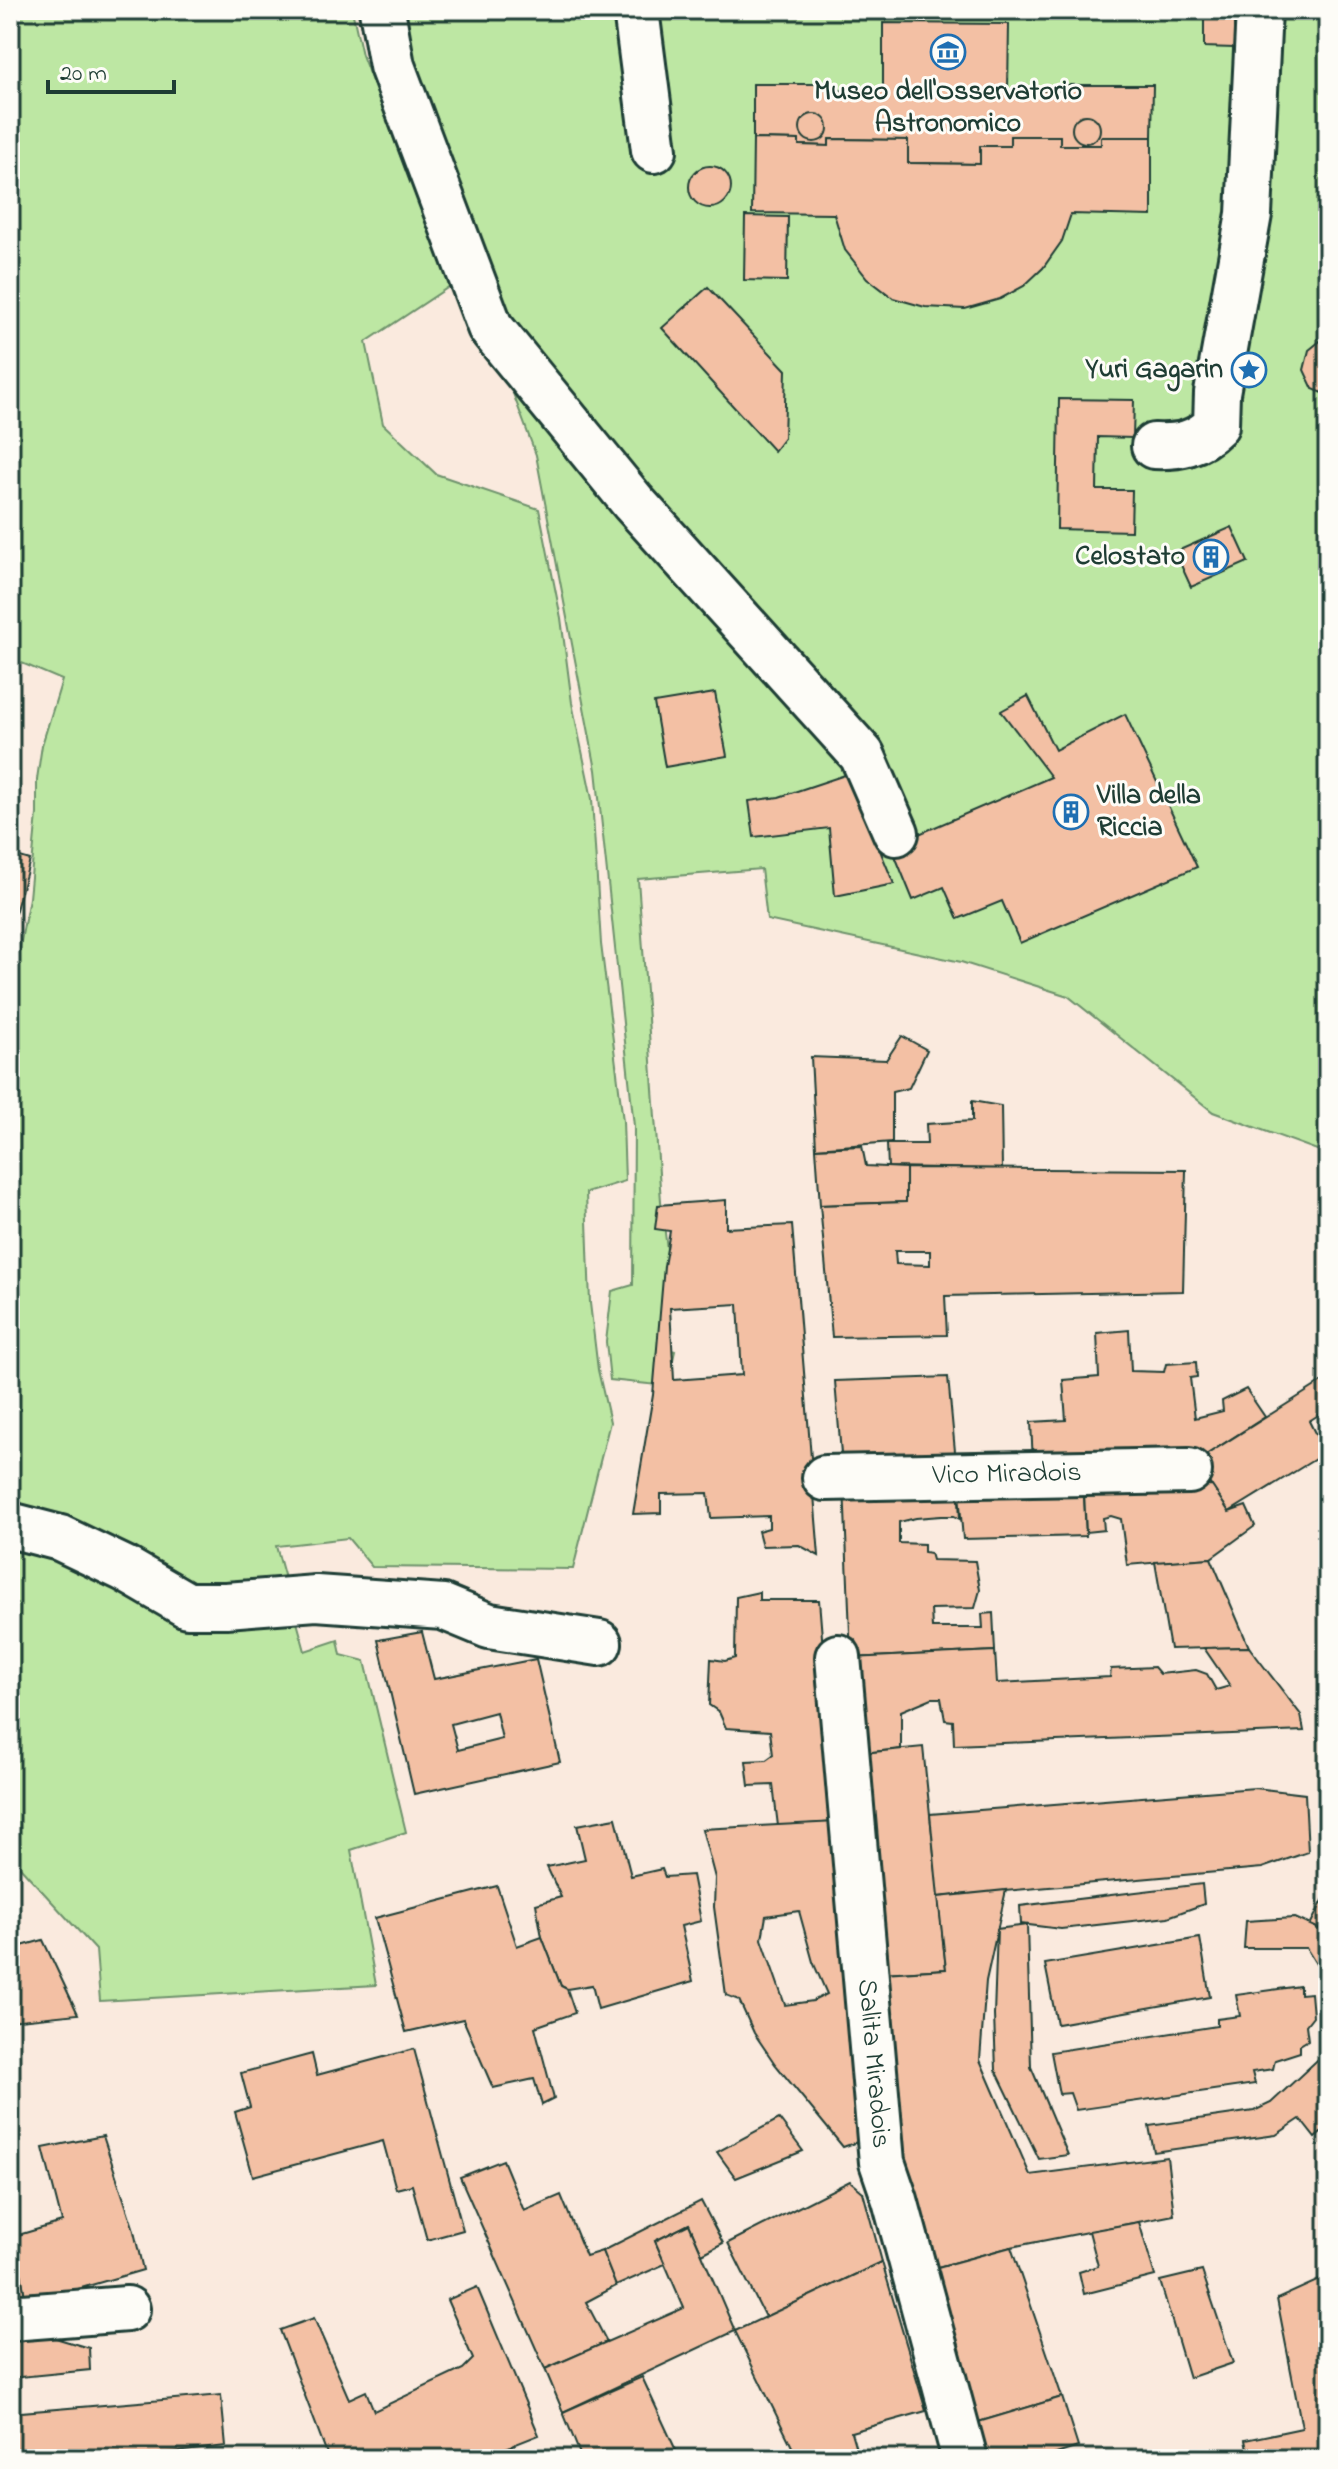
<svg xmlns="http://www.w3.org/2000/svg" width="1338" height="2469" viewBox="0 0 1338 2469" font-family="'Indie Flower',sans-serif">
	<style>
		.green { fill: #bde7a3; stroke: #6e926c; stroke-width: 2 }
		.building { fill: #f3c0a4; stroke: #1f3d34; stroke-width: 2; fill-rule: evenodd }
		.lines { fill: none; stroke-linecap: round; stroke-linejoin: round }
		.minor-casing { stroke: #1f3d34; stroke-width: 50 }
		.minor { stroke: #fdfcf7; stroke-width: 44 }
		.labels { text-anchor: middle; dominant-baseline: central; stroke-width: 6; stroke-linejoin: round; paint-order: stroke }
		.poi-label { font-size: 28px; font-weight: bold; fill: #1f3d34; stroke: #fdfcf7; text-anchor: end }
		.street-label { font-size: 28px; fill: #1f3d34; stroke: #fdfcf7 }
	</style>
	<rect width="100%" height="100%" fill="#faeade"/>
	<filter id="ink" filterUnits="userSpaceOnUse"><feTurbulence type="fractalNoise" baseFrequency=".0125" numOctaves="2"/><feDisplacementMap in="SourceGraphic" scale="16" xChannelSelector="R" yChannelSelector="G"/><feConvolveMatrix kernelMatrix="1 2 1 2 8 2 1 2 1" color-interpolation-filters="sRGB"/></filter>
	<g filter="url(#ink)">
		<g class="green">
			<polygon points="10,10 352,10 362,55 450,286 366,342 383,424 436,474 539,509 561,618 572,703 592,799 601,944 623,1121 625,1181 586,1193 590,1303 598,1370 610,1422 573,1569 372,1567 348,1538 276,1546 305,1651 338,1640 341,1655 365,1661 406,1832 351,1850 376,1985 100,2001 96,1950 10,1856 10,973 15,973 29,898 37,814 37,779 42,745 62,680 10,658"/>
			<polygon points="370,10 1328,10 1328,1154 1213,1112 1068,996 961,962 767,920 761,869 638,879 661,1201 669,1265 661,1347 675,1351 667,1386 610,1380 606,1342 612,1291 633,1285 634,1126 596,770 536,455"/>
		</g>
		<g class="building">
			<polygon points="1204,12 1234,13 1234,48 1204,47"/>
			<polygon points="883,23 1009,24 1008,90 1063,91 1063,85 1153,85 1152,137 1101,137 1101,145 1060,145 1060,136 1010,136 1010,146 980,146 980,164 908,163 908,140 829,139 829,146 799,145 799,140 753,139 753,84 826,84 826,90 883,91"/>
			<circle cx="814" cy="128" r="14"/>
			<circle cx="1086" cy="129" r="14"/>
			<polygon points="1010,136 1060,136 1060,145 1101,145 1101,137 1152,137 1152,216 1071,214 1062,241 1043,268 1024,286 1000,299 965,309 925,307 893,298 867,278 845,250 834,214 752,213 753,139 799,140 799,145 829,146 829,139 908,140 908,163 980,164 980,146 1010,146"/>
			<circle cx="710" cy="187" r="21"/>
			<polygon points="745,216 788,217 787,281 744,280"/>
			<polygon points="708,287 786,370 784,438 774,451 662,328"/>
			<polygon points="1325,337 1328,337 1328,395 1313,389 1304,370 1309,350"/>
			<polygon points="1059,399 1134,400 1133,438 1098,437 1097,490 1132,490 1131,531 1057,529"/>
			<polygon points="1232,527 1248,562 1191,587 1175,552"/>
			<polygon points="715,693 727,756 665,767 654,703"/>
			<polygon points="1028,696 1055,750 1125,714 1197,867 1020,943 1002,901 958,919 944,887 913,900 891,846 1051,777 1001,711"/>
			<polygon points="851,773 867,819 894,884 835,896 829,828 754,837 749,801 779,797"/>
			<polygon points="10,854 30,860 10,931"/>
			<polygon points="902,1036 927,1050 909,1088 892,1092 892,1142 816,1148 811,1057 886,1060"/>
			<polygon points="972,1101 1001,1106 1002,1169 888,1167 887,1144 927,1144 926,1124 972,1121"/>
			<polygon points="862,1146 866,1166 906,1168 906,1202 820,1205 816,1148"/>
			<path d="M906 1168 1186 1170 1183 1291 945 1296 947 1335 832 1337 820 1205 906 1202ZM895 1251H930V1265L896 1264Z"/>
			<path d="M726 1200V1228L792 1225 819 1556 799 1545 762 1546 758 1531 769 1528V1516L711 1518 708 1493 661 1494V1513L633 1514 653 1395 664 1266 670 1231 655 1229 658 1205ZM738 1304 742 1375 674 1380 670 1308Z"/>
			<polygon points="1129,1330 1131,1371 1164,1372 1166,1364 1196,1362 1197,1377 1190,1378 1195,1418 1223,1411 1222,1401 1246,1389 1265,1417 1195,1462 1033,1463 1031,1422 1066,1420 1063,1380 1099,1377 1097,1333"/>
			<polygon points="948,1377 956,1462 842,1466 835,1381"/>
			<polygon points="1328,1378 1328,1409 1309,1421 1325,1453 1229,1512 1195,1462"/>
			<polygon points="1083,1478 1086,1536 963,1539 958,1482"/>
			<polygon points="958,1482 960,1519 954,1516 941,1516 916,1518 899,1522 899,1543 924,1544 924,1552 930,1553 932,1560 975,1561 980,1590 975,1608 931,1609 932,1628 983,1628 982,1614 993,1613 995,1651 851,1658 844,1485"/>
			<polygon points="1212,1486 1229,1512 1246,1506 1255,1526 1211,1558 1127,1565 1121,1519 1111,1516 1103,1518 1104,1530 1086,1532 1084,1492"/>
			<polygon points="1211,1558 1249,1647 1170,1649 1155,1562"/>
			<polygon points="759,1592 759,1600 819,1600 837,1822 778,1826 773,1785 749,1786 746,1761 766,1760 773,1755 770,1731 726,1728 719,1712 709,1705 711,1659 725,1661 735,1658 736,1597"/>
			<path d="M422 1632 434 1679 536 1659 560 1762 414 1794 378 1640ZM496 1712 502 1739 458 1750 451 1724Z"/>
			<polygon points="1249,1647 1301,1715 1304,1731 954,1745 953,1721 945,1720 941,1698 932,1698 901,1711 901,1749 863,1753 851,1658 995,1651 997,1683 1110,1677 1111,1669 1154,1667 1160,1674 1196,1670 1207,1674 1216,1690 1230,1686 1204,1648"/>
			<polygon points="923,1747 946,1969 883,1973 863,1753"/>
			<polygon points="1255,1788 1305,1794 1308,1852 1262,1868 938,1897 930,1814"/>
			<polygon points="616,1818 631,1876 662,1869 665,1877 692,1875 701,1921 681,1926 693,1981 598,2009 592,1985 567,1989 561,1986 542,1937 536,1904 561,1897 547,1867 585,1859 577,1825"/>
			<path d="M837 1822 857 2142 843 2147 775 2064 754 2033 739 2000 726 1995 714 1907 715 1878 702 1829ZM799 1911 813 1962 827 1994 813 2001 785 2005 762 1939 766 1916Z"/>
			<polygon points="1202,1884 1204,1904 1168,1917 1061,1929 1021,1924 1020,1906"/>
			<polygon points="497,1886 517,1946 542,1937 561,1986 567,1989 575,2013 535,2027 554,2099 542,2105 534,2079 493,2088 463,2019 406,2032 375,1918"/>
			<polygon points="1006,1890 986,1981 980,2060 1030,2175 1167,2157 1174,2215 1011,2247 934,2268 907,2170 885,2058 883,1973 946,1969 938,1897"/>
			<polygon points="1328,1891 1328,1933 1310,1925"/>
			<polygon points="1295,1918 1328,1933 1328,1983 1306,1948 1244,1948 1246,1921"/>
			<polygon points="1027,1925 1031,2067 1068,2155 1039,2159 996,2070 994,2015 997,1929"/>
			<polygon points="10,1928 18,1947 43,1940 78,2014 10,2021"/>
			<polygon points="1200,1938 1210,1997 1057,2024 1045,1964"/>
			<polygon points="1300,1986 1300,1994 1311,1993 1313,2016 1306,2025 1308,2040 1300,2045 1300,2052 1275,2060 1273,2069 1252,2072 1255,2084 1076,2110 1070,2093 1059,2094 1051,2052 1217,2026 1217,2019 1240,2016 1236,1995"/>
			<polygon points="414,2049 463,2230 427,2240 412,2185 396,2189 383,2141 253,2176 235,2112 250,2107 241,2073 312,2054 317,2075"/>
			<polygon points="1328,2050 1328,2127 1315,2138 1300,2119 1276,2135 1154,2152 1149,2126 1254,2111 1271,2103"/>
			<polygon points="779,2119 803,2151 736,2178 717,2152"/>
			<polygon points="103,2136 133,2227 143,2270 26,2304 15,2236 62,2222 43,2148"/>
			<polygon points="503,2160 524,2211 561,2195 586,2256 602,2251 616,2286 586,2302 607,2342 545,2369 460,2177"/>
			<polygon points="850,2181 863,2192 882,2262 765,2317 728,2243"/>
			<polygon points="701,2201 723,2243 702,2254 689,2224 655,2241 665,2264 616,2286 602,2251"/>
			<polygon points="10,2217 15,2236 26,2304 10,2304"/>
			<polygon points="1139,2222 1155,2276 1084,2294 1079,2272 1098,2266 1089,2231"/>
			<polygon points="689,2224 735,2331 563,2412 545,2369 684,2308 655,2241"/>
			<polygon points="1011,2247 1062,2397 975,2423 934,2268"/>
			<polygon points="882,2262 926,2411 851,2432 859,2459 798,2459 735,2331"/>
			<polygon points="1202,2271 1233,2363 1189,2378 1160,2281"/>
			<polygon points="1328,2276 1328,2459 1249,2459 1245,2440 1302,2428 1277,2299"/>
			<polygon points="477,2287 539,2435 478,2459 329,2459 280,2330 314,2318 349,2399 366,2391 374,2411 463,2369 473,2359 447,2300"/>
			<polygon points="35,2332 89,2348 90,2370 10,2378 10,2334"/>
			<polygon points="642,2377 680,2459 582,2459 563,2412"/>
			<polygon points="221,2395 226,2446 115,2459 10,2459 10,2413"/>
			<polygon points="1062,2397 1078,2447 1050,2456 1050,2459 978,2459 975,2423"/>
		</g>
		<g class="lines">
			<g class="minor-casing">
				<g id="minor">
					<polyline points="382,10 392,66 490,327 633,502 862,755 896,833"/>
					<polyline points="636,10 654,150"/>
					<path d="M1154 446C1179 447 1197 444 1216 425L1217 393 1249 214 1259 10"/>
					<path id="s1" d="M825 1478 1189 1471"/>
					<polyline points="10,1525 60,1538 125,1569 187,1605 226,1605 316,1598 443,1607 489,1626 599,1643"/>
					<path id="s2" d="M838 1657 882 2162 895 2200 965 2459"/>
					<polyline points="10,2318 127,2309"/>
				</g>
			</g>
			<use href="#minor" class="minor"/>
		</g>
	</g>
	<defs>
		<g id="museum-ring" transform="scale(1.8)"><circle r="9.5" fill="#fdfcf7" stroke="#1f6fb2" stroke-width="1.5"/><path d="M0-6L6-3V-2H-6V-3ZM-5-1h2V3h-2ZM-1-1h2V3h-2ZM3-1h2V3H3ZM-6 4H6V6H-6Z" fill="#1f6fb2"/></g>
		<g id="sight-ring" transform="scale(1.8)"><circle r="9.5" fill="#fdfcf7" stroke="#1f6fb2" stroke-width="1.5"/><path d="M0-6L1.8-2.2L6-1.7L2.9 1.2L3.7 5.4L0 3.3L-3.7 5.4L-2.9 1.2L-6-1.7L-1.8-2.2Z" fill="#1f6fb2"/></g>
		<g id="building-ring" transform="scale(1.8)"><circle r="9.5" fill="#fdfcf7" stroke="#1f6fb2" stroke-width="1.5"/><path d="M-4-6H4V6H1V3H-1V6H-4ZM-2.5-4.3h1.7v1.8h-1.7ZM.8-4.3h1.7v1.8H.8ZM-2.5-1h1.7V.8h-1.7ZM.8-1h1.7V.8H.8Z" fill="#1f6fb2"/></g>
	</defs>
	<g fill-rule="evenodd">
		<use href="#museum-ring" x="948" y="52"/>
		<use href="#sight-ring" x="1249" y="370"/>
		<use href="#building-ring" x="1211" y="557"/>
		<use href="#building-ring" x="1071" y="812"/>
	</g>
	<g class="labels">
		<g class="poi-label">
			<text x="948" y="92" text-anchor="middle">Museo dell'Osservatorio<tspan x="948" dy="32">Astronomico</tspan></text>
			<text x="1223" y="370">Yuri Gagarin</text>
			<text x="1185" y="557">Celostato</text>
			<text x="1097" y="796" text-anchor="start">Villa della<tspan x="1097" dy="32">Riccia</tspan></text>
		</g>
		<g class="street-label">
			<text stroke="none"><textPath href="#s1" startOffset="182">Vico Miradois</textPath></text>
			<text stroke="none"><textPath href="#s2" startOffset="408">Salita Miradois</textPath></text>
		</g>
	</g>
	<rect width="1338" height="2469" fill="none" stroke="#fdfcf7" stroke-width="40"/>
	<rect x="20" y="20" width="1298" height="2429" fill="none" stroke="#1f3d34" stroke-width="3" filter="url(#ink)"/>
	<path d="M48 80v12h126v-12" fill="none" stroke="#1f3d34" stroke-width="4"/>
	<text x="60" y="80" font-size="24" fill="#1f3d34" stroke="#fdfcf7" stroke-width="6" paint-order="stroke">20 m</text>
</svg>
